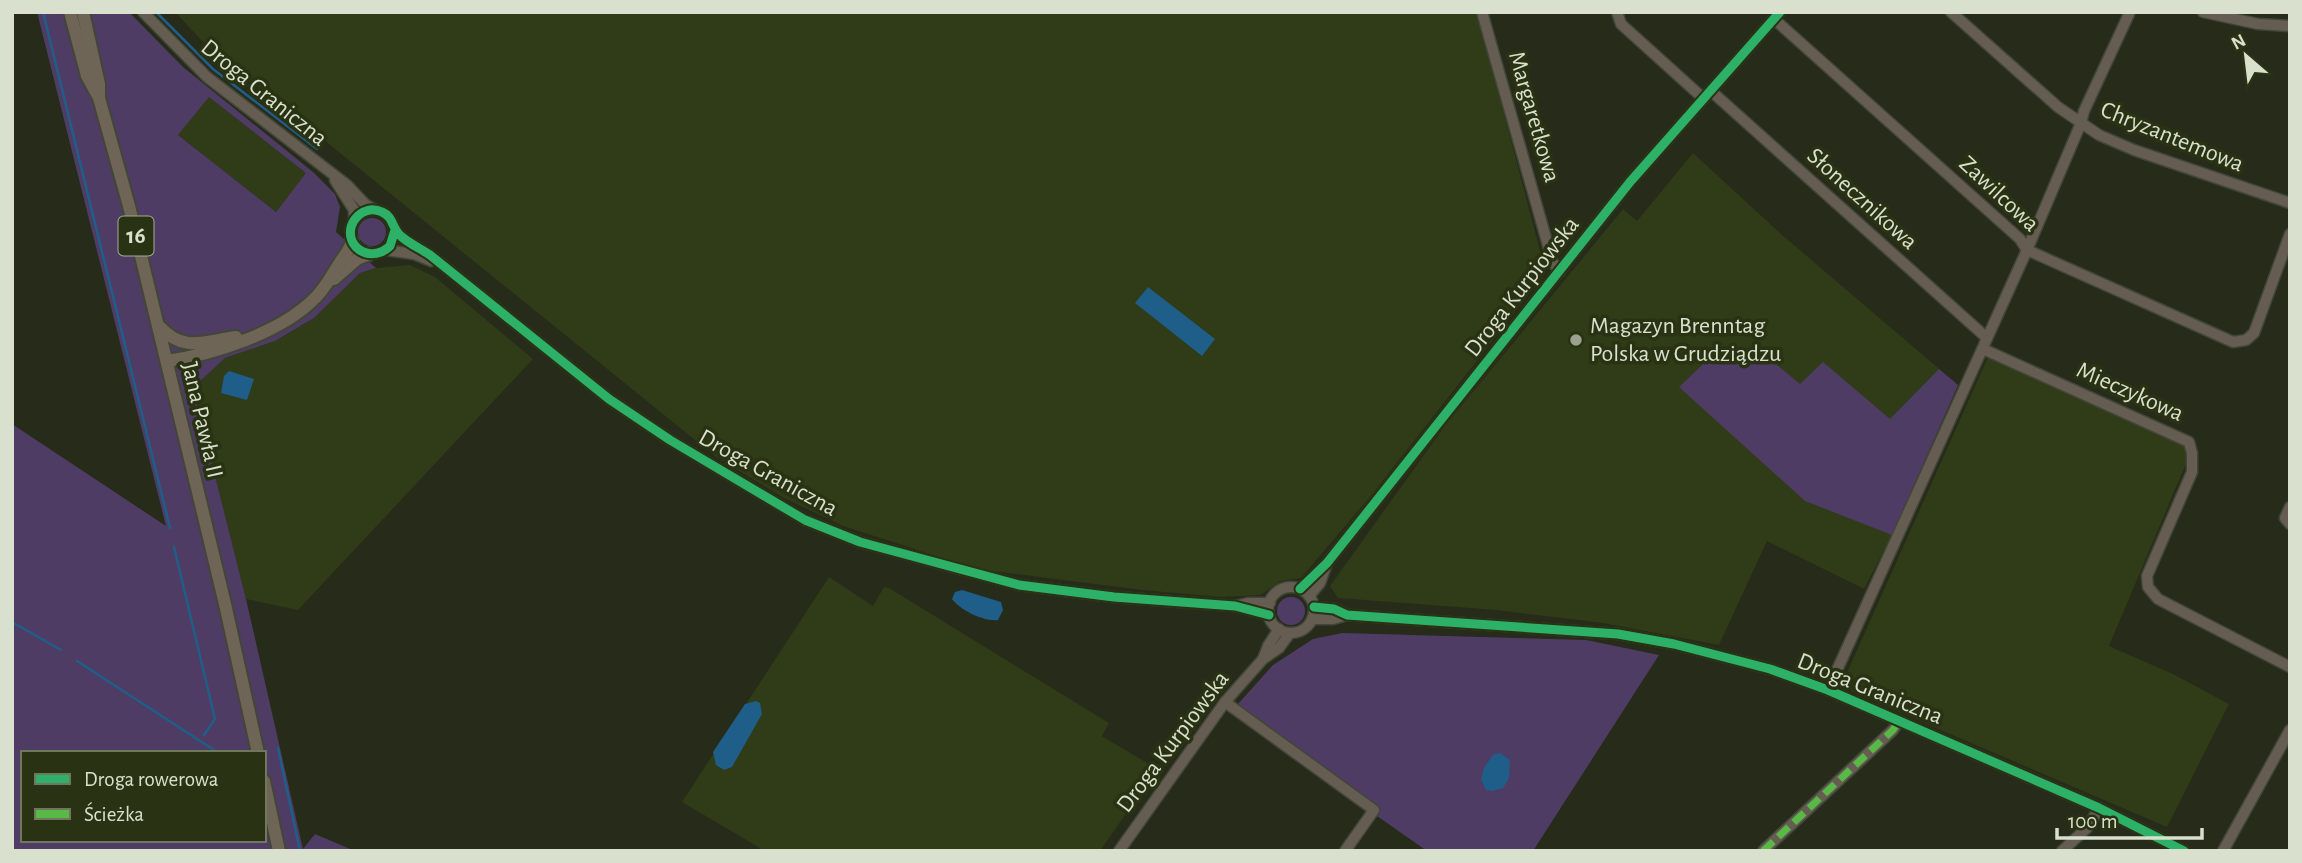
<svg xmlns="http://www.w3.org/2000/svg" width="2302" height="863" viewBox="0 0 2302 863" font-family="'Alegreya Sans',sans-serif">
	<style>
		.built { fill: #303b17 }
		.green { fill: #4f3c64; fill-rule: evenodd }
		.water { fill: #1f5e88 }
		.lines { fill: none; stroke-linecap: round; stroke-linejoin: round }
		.stream { stroke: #1f5e88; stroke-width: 2.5 }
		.minor-casing { stroke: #424638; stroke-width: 13 }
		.major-casing { stroke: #424638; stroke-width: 16 }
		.minor { stroke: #665d52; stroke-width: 10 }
		.major { stroke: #6e6556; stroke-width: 12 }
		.quiet { stroke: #58b947; stroke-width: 7; stroke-dasharray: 14 7; stroke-linecap: butt }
		.cycleway-casing { stroke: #293213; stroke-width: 13 }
		.cycleway { stroke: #2db169; stroke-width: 9 }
		.poi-dot { fill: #9aa18e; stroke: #293213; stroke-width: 2.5 }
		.labels { text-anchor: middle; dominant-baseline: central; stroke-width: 7; stroke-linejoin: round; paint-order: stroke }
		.shield { fill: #293213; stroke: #a4ac95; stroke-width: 2 }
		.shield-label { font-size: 23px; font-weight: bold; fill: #d9e0cd }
		.street-label { font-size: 24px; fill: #d9e0cd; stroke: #293213 }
		.poi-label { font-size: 24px; fill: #d9e0cd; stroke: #293213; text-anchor: start }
	</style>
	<rect width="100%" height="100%" fill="#262b1a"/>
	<g class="built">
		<polygon points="175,12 1477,12 1546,273 1370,497 1301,578 1281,581 1261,595 1220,597 1142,590 977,569 843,526 784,498 716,457 204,43"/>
		<polygon points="208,96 307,173 276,212 178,135"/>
		<polygon points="1693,153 1781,234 1958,385 1892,535 1864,589 1767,541 1719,645 1603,623 1496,610 1338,598 1330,586 1444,427 1623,209 1637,221"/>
		<polygon points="410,265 435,277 533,359 298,610 246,599 193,388 225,358 275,341 314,318 360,273 376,268"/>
		<polygon points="1988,357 2186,444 2188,459 2109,646 2173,674 2229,704 2167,827 1852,692 1848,685 1845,677"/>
		<polygon points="829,577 873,606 884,587 889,588 1109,723 1102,736 1157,769 1100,851 765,851 682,802"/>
	</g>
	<g class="green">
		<path d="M37 12H129L183 67 313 172 335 194 340 207 336 232 376 268 360 273 314 318 275 341 225 358 193 388 246 599 303 849 315 834 355 851H12V424L166 526ZM209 97 306 173 276 212 178 135ZM23 753H264V840H23Z"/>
		<circle cx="372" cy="232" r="14"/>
		<polygon points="1754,346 1800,384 1823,362 1890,419 1939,369 1958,385 1892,535 1805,501 1679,387 1718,350 1736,365"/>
		<circle cx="1291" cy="611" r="14"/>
		<polygon points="1342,633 1586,640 1659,655 1533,851 1427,851 1230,713 1273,665 1313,639"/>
	</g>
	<g class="water">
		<polygon points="1148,287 1215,339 1202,356 1135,303"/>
		<polygon points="229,371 254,379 247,400 221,393 224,376"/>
		<path d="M962 590 1001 602 1003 610 998 620C984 622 960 610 952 599L955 592Z"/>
		<polygon points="756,701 760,703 762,714 732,767 724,770 716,765 713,752 745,704"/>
		<polygon points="1500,753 1510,760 1509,778 1503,788 1492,791 1486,790 1481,779 1484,768 1493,755"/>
	</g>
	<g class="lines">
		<g class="stream">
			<polyline points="43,12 170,528"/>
			<polyline points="156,12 213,69 317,149"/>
			<polyline points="174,547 215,719 204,735"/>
			<polyline points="12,622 61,650"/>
			<polyline points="77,661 214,750"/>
			<polyline points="278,748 300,851"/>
		</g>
		<g class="minor-casing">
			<g id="minor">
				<polyline points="143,12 207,77 347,185 365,204 373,209"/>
				<polyline points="1482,12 1553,263 1560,271"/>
				<polyline points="1617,12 1621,24 1704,99"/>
				<polyline points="1951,12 2058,107 2099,135 2134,150 2290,203"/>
				<polyline points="2203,12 2258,24 2290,26"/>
				<polyline points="1774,19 2020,239 2027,250 2233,342 2246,340 2254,333 2290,234"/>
				<polyline points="1711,91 1987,338"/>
				<polyline points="335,180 354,210 354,220"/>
				<path d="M395 230 390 246C381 255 366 257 356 247 340 229 361 202 382 212 394 217 392 230 402 237 410 244 421 249 430 255L609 399 670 440 805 520 860 542 1019 585 1114 597 1235 606 1269 615"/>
				<polyline points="386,250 414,254 431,261"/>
				<polyline points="1983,349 2189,442 2192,453 2192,472 2147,576 2148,587 2158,599 2290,667"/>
				<polyline points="2290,507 2285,518 2290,524"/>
				<circle cx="1291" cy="610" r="23"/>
				<polyline points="1300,589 1327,563 1630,182 1780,12"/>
				<polyline points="1309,596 1320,583 1327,563"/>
				<polyline points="1235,606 1248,603 1270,603"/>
				<polyline points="1314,607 1334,609 1347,615 1618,634 1674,644 1770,669 1828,690 2099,808 2184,851"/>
				<polyline points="1312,619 1333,619 1347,615"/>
				<polyline points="1263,659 1268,646 1279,629"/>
				<polyline points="1828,690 2027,250 2081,123 2084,111 2129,14"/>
				<polyline points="1225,702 1374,810 1345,851"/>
				<polyline points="1119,851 1225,702 1263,659 1279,648 1290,633"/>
				<polyline points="1763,851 1893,730 1899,721"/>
				<polyline points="2062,851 2088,827 2099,808"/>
				<polyline points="2223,851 2290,730"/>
			</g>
		</g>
		<g class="major-casing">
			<g id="major">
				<polyline points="70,12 87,76 99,98 129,206 225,604 258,753"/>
				<polyline points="83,12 99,84 99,98"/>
				<polyline points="334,279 357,259 369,254"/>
				<path d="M160 327C184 353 205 341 236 337"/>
				<path d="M167 361C214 354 280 333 314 299 325 289 331 276 339 264 344 256 350 250 352 241"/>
				<polyline points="264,781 279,851"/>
			</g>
		</g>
		<use href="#minor" class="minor"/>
		<use href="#major" class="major"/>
		<polyline class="quiet" points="1763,851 1893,730 1899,721"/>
		<g class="cycleway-casing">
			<g id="cycleway">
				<path d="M395 230 390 246C381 255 366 257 356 247 340 229 361 202 382 212 394 217 392 230 402 237 410 244 421 249 430 255L609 399 670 440 805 520 860 542 1019 585 1114 597 1235 606 1269 615"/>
				<polyline points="1300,589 1327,563 1630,182 1780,12"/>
				<polyline points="1314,607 1334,609 1347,615 1618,634 1674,644 1770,669 1828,690 2099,808 2184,851"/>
			</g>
		</g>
		<use href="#cycleway" class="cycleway"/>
	</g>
	<circle class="poi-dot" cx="1576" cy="340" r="7"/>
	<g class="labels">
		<rect class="shield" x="118.5" y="216.5" width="35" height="39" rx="5"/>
		<g class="shield-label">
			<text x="136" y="236">16</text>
		</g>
		<g class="street-label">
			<text transform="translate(264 93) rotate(39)">Droga Graniczna</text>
			<text transform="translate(1534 117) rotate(74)">Margaretkowa</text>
			<text transform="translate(2172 137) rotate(22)">Chryzantemowa</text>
			<text transform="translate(1999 194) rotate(43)">Zawilcowa</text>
			<text transform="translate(1862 199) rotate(42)">Słonecznikowa</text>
			<text transform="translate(1522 287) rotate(-52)">Droga Kurpiowska</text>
			<text transform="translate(2130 392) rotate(24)">Mieczykowa</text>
			<text transform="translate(202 420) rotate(77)">Jana Pawła II</text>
			<text transform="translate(768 473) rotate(29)">Droga Graniczna</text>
			<text transform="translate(1870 689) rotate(22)">Droga Graniczna</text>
			<text transform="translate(1173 742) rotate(-53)">Droga Kurpiowska</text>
		</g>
		<g class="poi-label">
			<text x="1590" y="326">Magazyn Brenntag<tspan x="1590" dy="28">Polska w Grudziądzu</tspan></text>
		</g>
	</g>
	<rect width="2302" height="863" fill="none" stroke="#d9e0cd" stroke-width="28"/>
	<rect x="21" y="751" width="245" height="91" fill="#293213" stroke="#6f785d" stroke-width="2"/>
	<rect x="35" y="774" width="35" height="10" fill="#2db169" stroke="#6f785d" stroke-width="2"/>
	<text x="84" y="786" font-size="21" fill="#d9e0cd">Droga rowerowa</text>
	<rect x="35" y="809" width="35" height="10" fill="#58b947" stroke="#6f785d" stroke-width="2"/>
	<text x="84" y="821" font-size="21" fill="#d9e0cd">Ścieżka</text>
	<g transform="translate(2246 56) rotate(332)" stroke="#293213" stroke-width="5" paint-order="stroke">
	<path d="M0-5L12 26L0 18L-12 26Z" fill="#d9e0cd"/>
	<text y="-10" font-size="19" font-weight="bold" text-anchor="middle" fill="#d9e0cd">N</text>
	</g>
	<path d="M2057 828v10h145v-10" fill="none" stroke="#d9e0cd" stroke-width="3.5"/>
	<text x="2068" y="828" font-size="21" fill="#d9e0cd" stroke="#293213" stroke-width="5" paint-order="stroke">100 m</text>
</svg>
